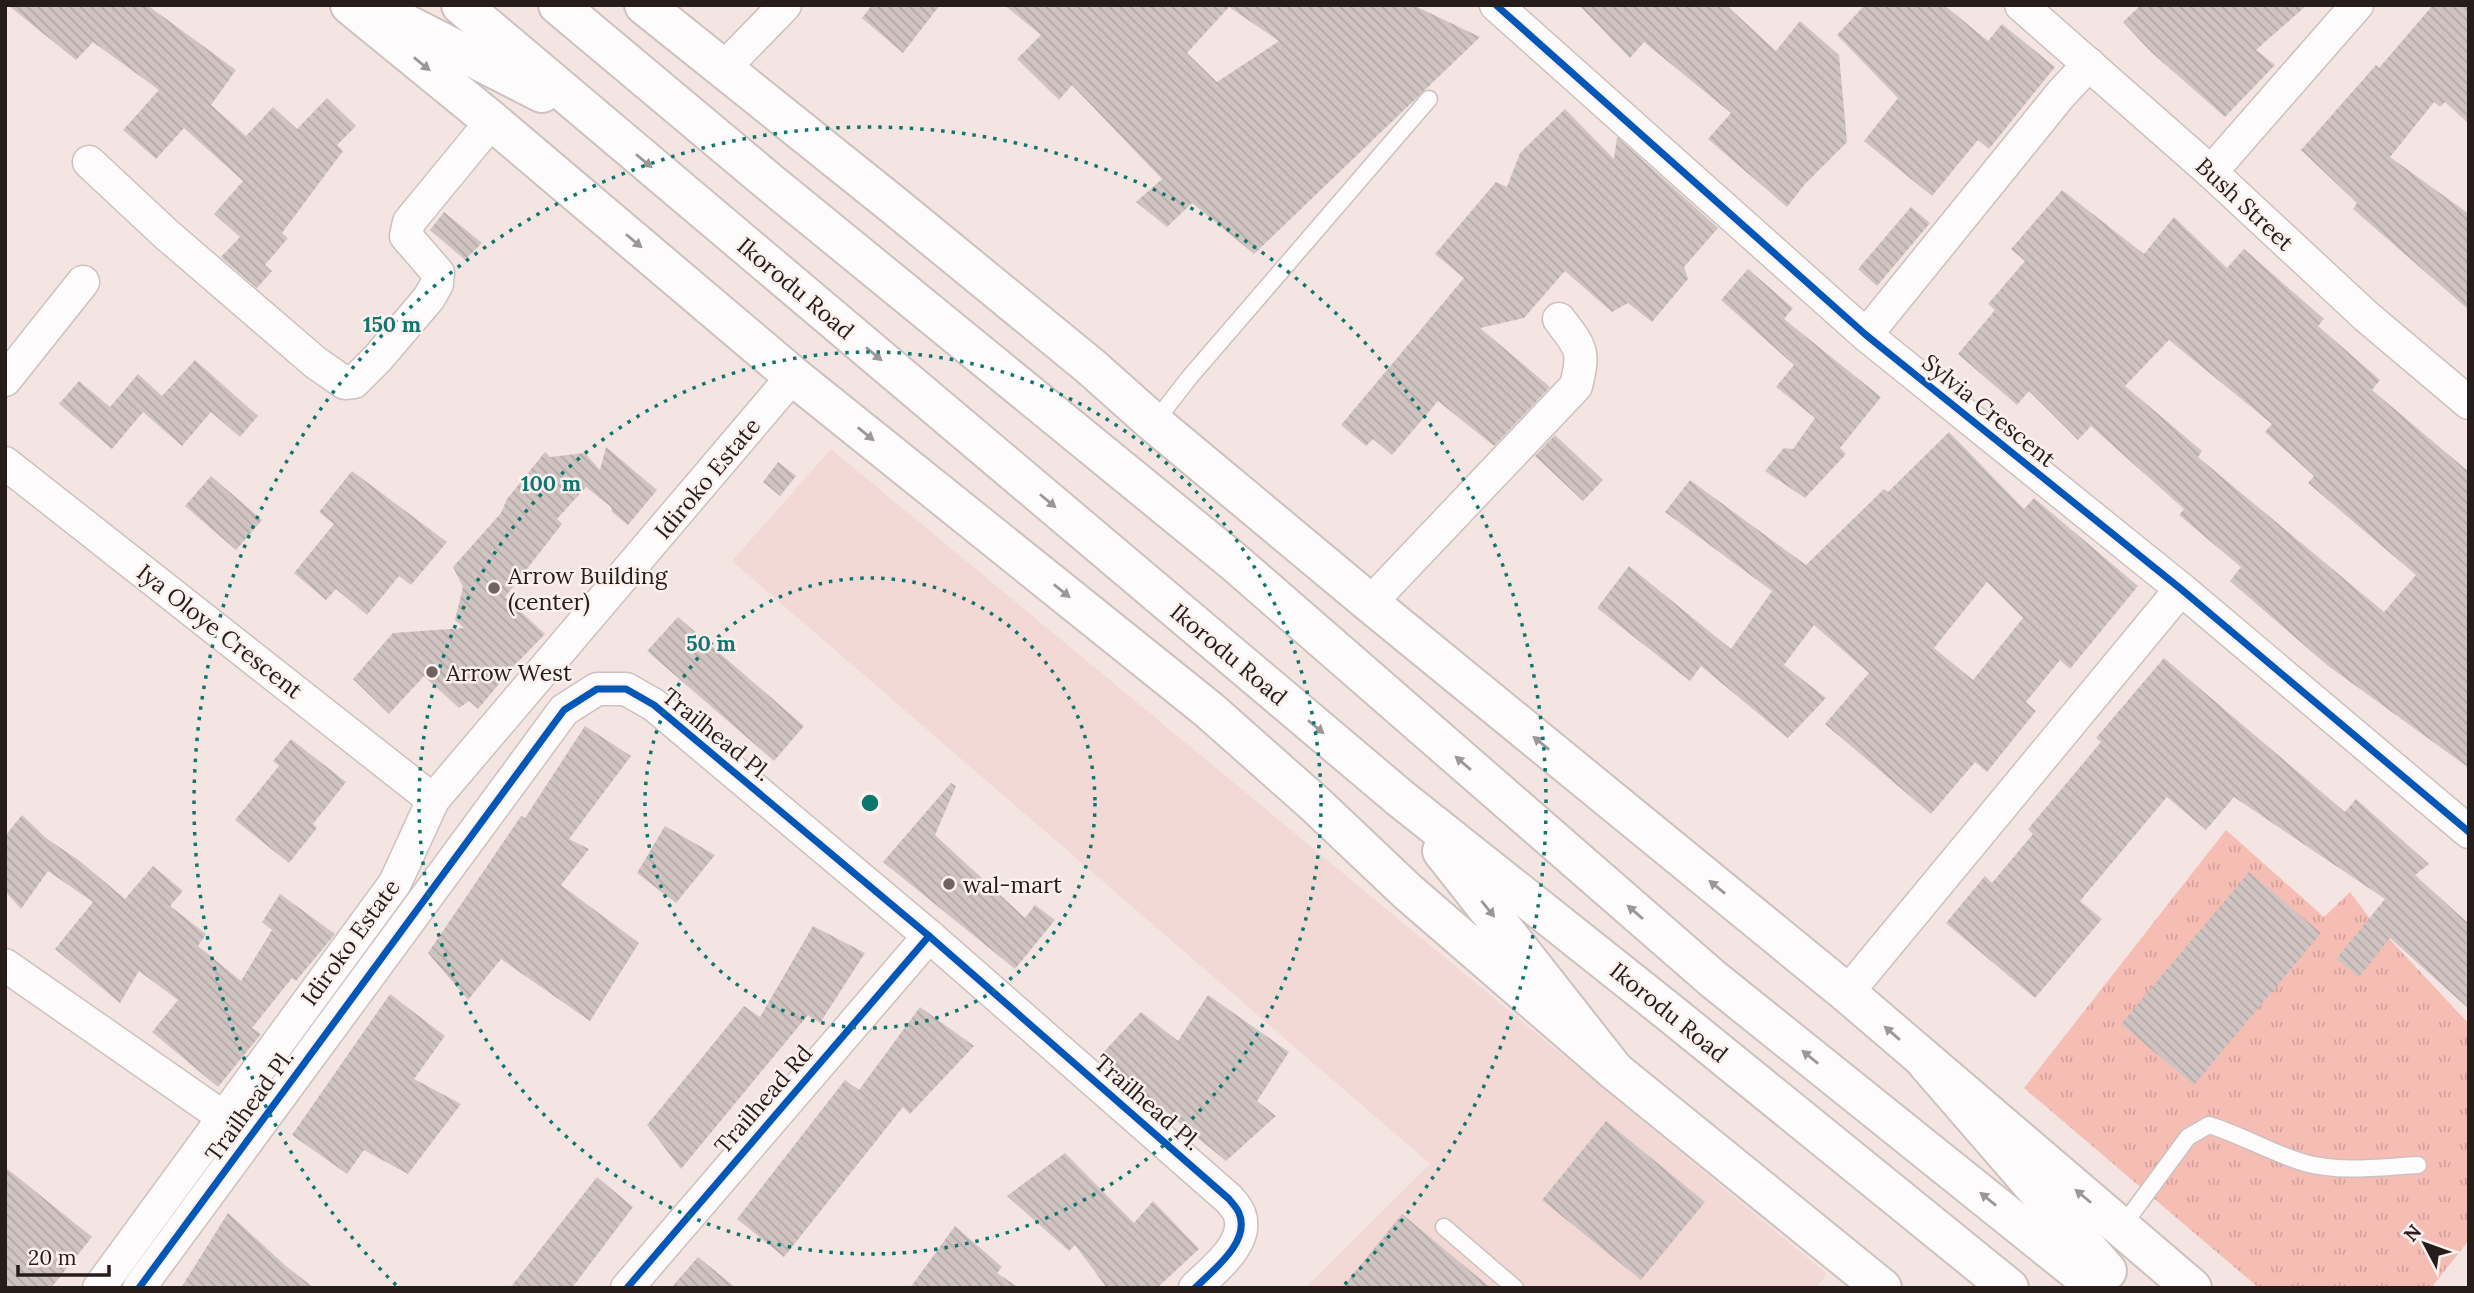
<svg xmlns="http://www.w3.org/2000/svg" width="2474" height="1293" viewBox="0 0 2474 1293" font-family="Lora,serif">
	<style>
		.built { fill: #f3d9d5 }
		.grass { fill: url(#grass-tufts) }
		.building { fill: url(#building-back-hatch); fill-rule: evenodd }
		.lines { fill: none; stroke-linecap: round; stroke-linejoin: round }
		.service-casing { stroke: #cdc1bf; stroke-width: 19 }
		.minor-casing { stroke: #cdc1bf; stroke-width: 35 }
		.primary-casing { stroke: #cdc1bf; stroke-width: 42 }
		.motorway-casing { stroke: #cdc1bf; stroke-width: 42 }
		.service { stroke: #fdfbfb; stroke-width: 16 }
		.minor { stroke: #fdfbfb; stroke-width: 32 }
		.primary { stroke: #fdfbfb; stroke-width: 38 }
		.motorway { stroke: #fdfbfb; stroke-width: 38 }
		.cycleway-casing { stroke: #fcf1ef; stroke-width: 11 }
		.cycleway { stroke: #0057b8; stroke-width: 7 }
		.oneway { fill: #9c9796 }
		.ring { fill: none; stroke: #0f766e; stroke-width: 3.5; stroke-dasharray: 3.5 7 }
		.poi-dot { fill: #6e6361; stroke: #fcf1ef; stroke-width: 2.5 }
		.labels { text-anchor: middle; dominant-baseline: central; stroke-width: 5; stroke-linejoin: round; paint-order: stroke }
		.street-label { font-size: 23px; fill: #261d1b; stroke: #fcf1ef }
		.poi-label { font-size: 23px; fill: #261d1b; stroke: #fcf1ef; text-anchor: start }
		.centre { fill: #0f766e; stroke: #fcf1ef; stroke-width: 3.5 }
		.ring-label { font-size: 21px; text-anchor: middle; font-weight: bold; fill: #0f766e; stroke: #fcf1ef; stroke-width: 5; stroke-linejoin: round; paint-order: stroke }
	</style>
	<defs>
		<pattern id="grass-tufts" width="24" height="20" patternUnits="userSpaceOnUse" patternTransform="scale(1.75)"><rect width="24" height="20" fill="#f6bdb5"/><path d="M3 7l-1-3M5 7V3M7 7l1-3M15 17l-1-3M17 17v-4M19 17l1-3" fill="none" stroke="#d3a29b"/></pattern>
		<pattern id="building-back-hatch" width="6" height="6" patternUnits="userSpaceOnUse" patternTransform="scale(1.75)"><rect width="6" height="6" fill="#d0c4c2"/><path d="M-1 5l2 2M0 0l6 6M5-1l2 2" fill="none" stroke="#b2a8a6"/></pattern>
	</defs>
	<rect width="100%" height="100%" fill="#f4e5e2"/>
	<polygon class="built" points="831,449 1827,1274 1816,1288 1305,1288 1430,1164 732,561"/>
	<polygon class="grass" points="2226,830 2324,917 2350,892 2368,916 2469,1024 2469,1240 2431,1288 2259,1288 2024,1088"/>
	<g class="building">
		<polygon points="8,5 147,5 236,70 211,105 246,136 273,107 297,129 327,98 356,126 337,145 343,151 282,233 288,238 265,265 272,271 257,288 221,257 240,237 214,214 243,181 184,128 156,159 123,130 159,90 93,42 76,60"/>
		<polygon points="872,5 940,5 903,53 862,18"/>
		<path d="M1004 5H1413L1480 37 1254 254 1192 203 1167 227 1136 202 1162 179 1072 85 1059 100 1017 59 1041 35ZM1229 7 1279 41 1217 82 1187 53Z"/>
		<polygon points="1579,5 1726,5 1776,51 1800,21 1839,55 1847,142 1805,184 1787,207 1708,139 1731,113 1644,42 1630,58"/>
		<polygon points="1865,5 1944,5 1988,41 2002,24 2055,67 1989,149 1978,140 1932,196 1864,141 1898,98 1837,35"/>
		<polygon points="2141,5 2307,5 2256,50 2275,65 2225,117 2151,52 2123,22"/>
		<polygon points="2433,5 2469,5 2469,124 2445,102 2440,107 2434,102 2390,157 2469,214 2469,310 2353,209 2357,203 2301,150 2376,65 2379,68"/>
		<polygon points="1565,109 1614,159 1617,137 1718,228 1684,267 1688,279 1652,322 1628,303 1612,312 1565,271 1524,318 1480,328 1550,387 1494,446 1438,401 1392,455 1373,439 1366,446 1341,425 1464,278 1435,254 1496,182 1507,187 1520,153"/>
		<path d="M2062 190 2144 254 2174 217 2227 268 2244 249 2324 319 2318 326 2380 380 2372 390 2469 472V768L2327 665 2230 581 2241 567 2179 515 2184 509 2091 426 2078 440 2029 391 2017 405 1958 354 1995 310 1988 304 2025 261 2011 249ZM2169 340 2272 424 2265 432 2314 476 2308 483 2416 575 2384 612 2198 457 2202 451 2125 386Z"/>
		<polygon points="1911,207 1930,223 1877,286 1858,269"/>
		<polygon points="444,212 482,243 465,260 430,230"/>
		<polygon points="1748,269 1793,308 1784,319 1881,397 1840,448 1846,454 1805,498 1765,471 1784,448 1793,449 1815,418 1776,387 1794,365 1721,300"/>
		<polygon points="195,360 258,416 240,437 211,412 182,446 143,412 112,449 59,404 79,381 110,407 138,374 162,396"/>
		<path d="M1949 432 2024 509 2034 498 2138 586 2070 669 2060 660 2026 702 2036 711 1987 772 1975 762 1931 814 1825 724 1869 673 1814 625 1784 665 1826 698 1788 738 1701 666 1690 681 1597 608 1629 566 1731 649 1772 591 1665 512 1690 480 1806 565 1884 489 1888 492ZM1987 582 2023 618 1973 680 1934 648Z"/>
		<polygon points="1555,435 1603,480 1583,501 1535,456"/>
		<polygon points="606,447 657,490 628,525 612,512 611,507 586,487 557,519 562,524 505,597 545,634 514,666 478,709 469,701 459,708 424,676 389,714 353,679 393,633 464,628 455,620 463,587 453,567 501,513 507,499 545,452 550,457 585,453 600,470"/>
		<polygon points="778,462 796,476 780,496 763,482"/>
		<polygon points="352,471 447,542 411,585 399,576 367,615 336,589 326,600 294,573 334,524 319,512"/>
		<polygon points="211,476 262,520 236,550 185,506"/>
		<polygon points="678,617 804,726 774,761 647,651"/>
		<polygon points="2164,658 2345,812 2356,799 2429,864 2415,875 2469,924 2469,1009 2390,938 2359,977 2336,959 2385,899 2234,797 2206,830 2167,797 2080,901 2102,919 2035,998 1946,923 1985,876 1992,883 2033,834 2028,829 2101,742 2096,738"/>
		<polygon points="585,726 631,756 569,839 589,849 561,885 639,943 590,1021 501,959 468,1000 428,953 521,816 525,818"/>
		<polygon points="291,739 346,782 313,824 317,828 289,863 235,820 279,766 273,761"/>
		<polygon points="951,783 956,786 935,835 1025,918 1035,905 1055,920 1015,969 883,862"/>
		<polygon points="22,815 46,838 81,862 125,899 153,866 183,891 170,906 206,934 198,946 241,981 272,930 262,922 280,894 335,934 296,981 292,978 252,1028 261,1034 218,1087 152,1032 178,1000 139,971 120,1003 55,949 93,902 48,871 21,909 5,891 5,836"/>
		<polygon points="665,826 715,855 676,903 637,873"/>
		<polygon points="2249,872 2321,933 2194,1085 2121,1024"/>
		<polygon points="813,926 865,953 820,1023 808,1015 681,1169 647,1125 744,1006 760,1017"/>
		<polygon points="390,994 445,1036 414,1079 461,1104 408,1174 364,1150 347,1174 292,1135"/>
		<polygon points="1208,995 1289,1052 1257,1101 1276,1116 1226,1161 1099,1057 1141,1012 1178,1041"/>
		<polygon points="920,1007 974,1046 910,1114 903,1107 784,1257 737,1219 845,1080 859,1090"/>
		<polygon points="1606,1121 1705,1202 1641,1280 1542,1200"/>
		<polygon points="1065,1153 1134,1223 1153,1201 1199,1249 1157,1288 1107,1288 1075,1245 1069,1251 1007,1196"/>
		<polygon points="5,1167 92,1237 51,1288 5,1288"/>
		<polygon points="597,1177 633,1207 572,1288 510,1288"/>
		<polygon points="228,1213 286,1266 314,1288 181,1288"/>
		<polygon points="1402,1214 1491,1288 1342,1288"/>
		<polygon points="955,1226 1002,1267 997,1273 1019,1288 910,1288"/>
		<polygon points="698,1257 736,1288 671,1288"/>
	</g>
	<g class="lines">
		<g class="service-casing">
			<g id="service">
				<polyline points="1154,423 1189,378 1429,99"/>
				<polyline points="1444,1227 1515,1288"/>
				<path d="M2121 1228 2188 1137 2209 1125C2242 1135 2271 1153 2305 1163 2341 1173 2381 1167 2418 1165"/>
			</g>
		</g>
		<g class="minor-casing">
			<g id="minor">
				<polyline points="1496,5 1866,335 2181,589 2469,832"/>
				<polyline points="2021,5 2211,172 2367,317 2469,403"/>
				<polyline points="723,69 785,5"/>
				<polyline points="89,162 166,234 316,363 345,383 354,382 378,358 429,298 437,284 438,273 406,236 409,222 492,121"/>
				<polyline points="2211,172 2357,5"/>
				<polyline points="1866,335 2061,94 2089,64"/>
				<polyline points="5,380 83,282"/>
				<polyline points="5,463 433,800"/>
				<path d="M1370 603 1576 386C1585 350 1581 348 1559 319"/>
				<polyline points="5,965 223,1117"/>
				<polyline points="1847,993 2181,589"/>
				<polyline points="99,1288 395,883 433,800 793,376"/>
				<path d="M139 1288 564 710 597 689H626L654 705 929 936 1229 1199C1232 1203 1237 1208 1239 1213 1251 1242 1213 1270 1195 1288"/>
				<polyline points="627,1288 929,936"/>
			</g>
		</g>
		<g class="primary-casing">
			<g id="primary">
				<polyline points="350,5 492,121 793,376 1209,710 1314,803 1408,892 1615,1071 1882,1288"/>
				<polyline points="644,5 891,203 1090,366 1154,423 1370,603 1847,993 2192,1288"/>
			</g>
		</g>
		<g class="motorway-casing">
			<g id="motorway">
				<polyline points="369,5 542,93"/>
				<polyline points="461,5 1400,798 1669,1012 2009,1288"/>
				<polyline points="558,5 768,181 1233,561 1713,979 2098,1288"/>
				<polyline points="1442,851 1615,1071"/>
				<polyline points="1926,1062 2107,1271"/>
			</g>
		</g>
		<use href="#service" class="service"/>
		<use href="#minor" class="minor"/>
		<use href="#primary" class="primary"/>
		<use href="#motorway" class="motorway"/>
		<g class="cycleway-casing">
			<g id="cycleway">
				<polyline points="1496,5 1866,335 2181,589 2469,832"/>
				<path d="M139 1288 564 710 597 689H626L654 705 929 936 1229 1199C1232 1203 1237 1208 1239 1213 1251 1242 1213 1270 1195 1288"/>
				<polyline points="627,1288 929,936"/>
			</g>
		</g>
		<use href="#cycleway" class="cycleway"/>
	</g>
	<defs><path id="oneway-solid" d="M-6-.8H1V-3.2L6.5 0L1 3.2V.8H-6Z" transform="scale(1.75)"/></defs>
	<g class="oneway">
		<use href="#oneway-solid" transform="translate(422 64) rotate(39)"/>
		<use href="#oneway-solid" transform="translate(644 161) rotate(40)"/>
		<use href="#oneway-solid" transform="translate(634 241) rotate(40)"/>
		<use href="#oneway-solid" transform="translate(874 354) rotate(40)"/>
		<use href="#oneway-solid" transform="translate(866 434) rotate(39)"/>
		<use href="#oneway-solid" transform="translate(1048 501) rotate(40)"/>
		<use href="#oneway-solid" transform="translate(1062 591) rotate(39)"/>
		<use href="#oneway-solid" transform="translate(1316 727) rotate(40)"/>
		<use href="#oneway-solid" transform="translate(1541 743) rotate(-141)"/>
		<use href="#oneway-solid" transform="translate(1463 763) rotate(-139)"/>
		<use href="#oneway-solid" transform="translate(1717 887) rotate(-141)"/>
		<use href="#oneway-solid" transform="translate(1488 909) rotate(51)"/>
		<use href="#oneway-solid" transform="translate(1635 912) rotate(-139)"/>
		<use href="#oneway-solid" transform="translate(1892 1033) rotate(-139)"/>
		<use href="#oneway-solid" transform="translate(1810 1057) rotate(-141)"/>
		<use href="#oneway-solid" transform="translate(2083 1196) rotate(-140)"/>
		<use href="#oneway-solid" transform="translate(1988 1199) rotate(-141)"/>
	</g>
	<g class="ring">
		<circle cx="870" cy="803" r="225"/>
		<circle cx="870" cy="803" r="451"/>
		<path d="M396 1285A676 676 0 1 1 1344 1285"/>
	</g>
	<g class="poi-dot">
		<circle cx="494" cy="588" r="7"/>
		<circle cx="432" cy="672" r="7"/>
		<circle cx="949" cy="884" r="7"/>
	</g>
	<g class="labels">
		<g class="street-label">
			<text transform="translate(2245 204) rotate(43)">Bush Street</text>
			<text transform="translate(796 288) rotate(40)">Ikorodu Road</text>
			<text transform="translate(1989 410) rotate(39)">Sylvia Crescent</text>
			<text transform="translate(707 478) rotate(-50)">Idiroko Estate</text>
			<text transform="translate(220 631) rotate(38)">Iya Oloye Crescent</text>
			<text transform="translate(1229 654) rotate(40)">Ikorodu Road</text>
			<text transform="translate(717 734) rotate(39)">Trailhead Pl.</text>
			<text transform="translate(350 942) rotate(-54)">Idiroko Estate</text>
			<text transform="translate(1669 1012) rotate(39)">Ikorodu Road</text>
			<text transform="translate(763 1099) rotate(-49)">Trailhead Rd</text>
			<text transform="translate(1148 1102) rotate(41)">Trailhead Pl.</text>
			<text transform="translate(249 1105) rotate(-54)">Trailhead Pl.</text>
		</g>
		<g class="poi-label">
			<text x="508" y="575">Arrow Building<tspan x="508" dy="26">(center)</tspan></text>
			<text x="446" y="672">Arrow West</text>
			<text x="963" y="884">wal-mart</text>
		</g>
	</g>
	<circle cx="870" cy="803" r="10" class="centre"/>
	<g class="ring-label">
		<text x="392" y="332">150 m</text>
		<text x="551" y="491">100 m</text>
		<text x="711" y="651">50 m</text>
	</g>
	<rect width="2474" height="1293" fill="none" stroke="#261d1b" stroke-width="14"/>
	<g transform="translate(2425 1244) rotate(311)" stroke="#fcf1ef" stroke-width="5" paint-order="stroke">
	<path d="M0-5L12 26L0 18L-12 26Z" fill="#261d1b"/>
	<text y="-10" font-size="19" font-weight="bold" text-anchor="middle" fill="#261d1b">N</text>
	</g>
	<path d="M18 1265v10h91v-10" fill="none" stroke="#261d1b" stroke-width="3.5"/>
	<text x="28" y="1265" font-size="21" fill="#261d1b" stroke="#fcf1ef" stroke-width="5" paint-order="stroke">20 m</text>
</svg>
